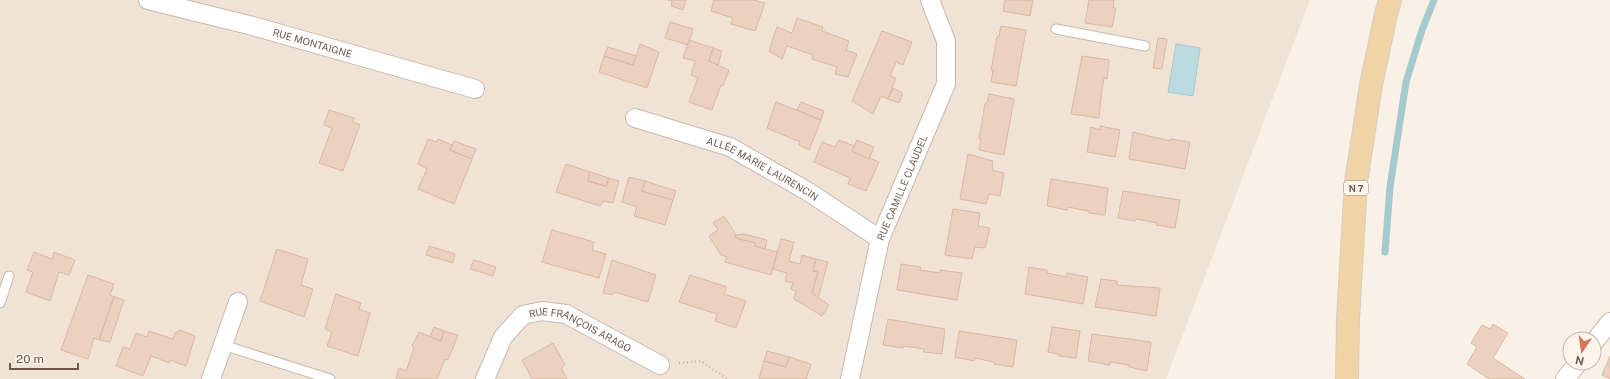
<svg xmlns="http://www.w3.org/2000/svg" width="1610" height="379" viewBox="0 0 1610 379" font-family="'Public Sans',sans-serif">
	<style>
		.residential { fill: #f0e3d5 }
		.water { fill: #bcdbe0; stroke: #a4cad0 }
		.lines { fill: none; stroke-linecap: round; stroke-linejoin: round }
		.stream { stroke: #a4cad0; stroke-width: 7 }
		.building { fill: #ebd1c0; stroke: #dcb8a3 }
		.service-casing { stroke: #c9b9ad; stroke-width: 11 }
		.minor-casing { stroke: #c9b9ad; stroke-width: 20 }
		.primary-casing { stroke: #d4cdca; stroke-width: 24 }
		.path { stroke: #d0b5a4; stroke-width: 2.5; stroke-dasharray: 1 3; stroke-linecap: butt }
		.service { stroke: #fff; stroke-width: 9 }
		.minor { stroke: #fff; stroke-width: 18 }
		.primary { stroke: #f0d4a6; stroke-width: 22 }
		.labels { text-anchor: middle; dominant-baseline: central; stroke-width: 3; stroke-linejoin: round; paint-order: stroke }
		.shield { fill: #fcf5eb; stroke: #99887d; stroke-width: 1 }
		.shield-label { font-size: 9px; font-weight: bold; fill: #6f594e }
		.street-label { font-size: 10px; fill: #6f594e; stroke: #fcf5eb }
	</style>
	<rect width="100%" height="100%" fill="#f9f1e5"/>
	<polygon class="residential" points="0,0 1310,0 1166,379 0,379"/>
	<polygon class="water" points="1176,44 1200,48 1193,96 1168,92"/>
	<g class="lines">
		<polyline class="stream" points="1385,252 1390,187 1406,82 1422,30 1434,0"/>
	</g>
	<g class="building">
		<polygon points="668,0 686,0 683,10 671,6 672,1"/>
		<polygon points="714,0 754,0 765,3 755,31 731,24 733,18 711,11"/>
		<polygon points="1005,0 1033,0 1030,16 1003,11"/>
		<polygon points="1089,0 1114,0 1113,8 1116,8 1112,27 1085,23"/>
		<polygon points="797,18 823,27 822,31 849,41 846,50 857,54 848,77 835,74 837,67 812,59 813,55 787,46 782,59 769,51 777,27 792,33"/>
		<polygon points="670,22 693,29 688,45 665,38"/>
		<polygon points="1001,26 1026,30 1016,86 991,82 993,70 991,70 997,37 999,36"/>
		<polygon points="882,31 912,42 903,65 896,62 890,76 896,78 888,99 881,96 873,114 852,101"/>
		<polygon points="1158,38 1167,39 1162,69 1153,68"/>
		<polygon points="689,40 713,48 709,61 729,70 723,86 721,85 712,110 689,102 698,78 691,75 695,61 683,58"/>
		<polygon points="640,44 659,52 647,88 599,72 604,56 633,65"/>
		<polygon points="608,47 636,56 633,65 604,56"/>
		<polygon points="713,48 722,51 718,65 709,61"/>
		<polygon points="1082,56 1109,60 1107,79 1104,78 1102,90 1099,118 1071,114"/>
		<polygon points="893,88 903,93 899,103 888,99"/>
		<polygon points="989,94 1014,99 1004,155 979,150 981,139 979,139 985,104 987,103"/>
		<polygon points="776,102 821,120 809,150 799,145 800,142 767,128"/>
		<polygon points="801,102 824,111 821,120 797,110"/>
		<polygon points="329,110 354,118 353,122 360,125 343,171 319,163 332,128 324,125"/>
		<polygon points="1100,126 1120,130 1115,157 1087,152 1091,127 1100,130"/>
		<polygon points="1133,132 1170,141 1170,139 1190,142 1185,169 1129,159"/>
		<polygon points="428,139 436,142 438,139 452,145 450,150 472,159 454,204 418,189 427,169 418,164"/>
		<polygon points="839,140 854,146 852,151 879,162 866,191 848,184 850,178 814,162 822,142 835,147"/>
		<polygon points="857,140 874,147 869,159 852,151"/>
		<polygon points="454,141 476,149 472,159 450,150"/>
		<polygon points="968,154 993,161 992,170 1004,173 1000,196 989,194 986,204 960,199"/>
		<polygon points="566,164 590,172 588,181 606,186 609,178 619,181 613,203 603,201 600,206 556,192"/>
		<polygon points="590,172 609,178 606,186 588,181"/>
		<polygon points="629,177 645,181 642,191 673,200 665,225 634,216 637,207 622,202"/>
		<polygon points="1051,179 1108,188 1105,215 1089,213 1088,211 1068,207 1067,210 1047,206"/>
		<polygon points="645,181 676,191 673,200 642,191"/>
		<polygon points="1123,191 1180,200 1175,228 1156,225 1157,223 1136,219 1135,221 1118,218"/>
		<polygon points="953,209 980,213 978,226 990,228 985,248 975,247 972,259 945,255"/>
		<polygon points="724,216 736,235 735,238 756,243 755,246 777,252 771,275 725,262 727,257 721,255 709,236 718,230 713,223"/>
		<polygon points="552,230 594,242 592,250 606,254 599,278 542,262"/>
		<polygon points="744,234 767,240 765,249 755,246 756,243 735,238 736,235"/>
		<polygon points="781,239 794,242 789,261 800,264 802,255 816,259 813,271 818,272 812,293 829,305 822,316 794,299 796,291 791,289 793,283 785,281 787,273 773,269"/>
		<polygon points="429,246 455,254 453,263 426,255"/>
		<polygon points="277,249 308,259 301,285 313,289 304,317 260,301"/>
		<polygon points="34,252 52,259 54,252 75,260 69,275 59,272 50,301 26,292 33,272 27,270"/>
		<polygon points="816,259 828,262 818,298 812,293 818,272 813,271"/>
		<polygon points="474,260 496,267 493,276 470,269"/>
		<polygon points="612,260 656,275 648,302 614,292 612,295 603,293"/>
		<polygon points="901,264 921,267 920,270 940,273 940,270 962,273 957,300 897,290"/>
		<polygon points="1029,267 1047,270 1047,273 1067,277 1067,273 1088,277 1083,304 1025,294"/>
		<polygon points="88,275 114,284 110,295 114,297 99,340 94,338 88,359 61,350"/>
		<polygon points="690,275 727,287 724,294 746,301 736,328 715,321 717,314 679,302"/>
		<polygon points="1101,279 1117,281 1117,285 1160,288 1156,316 1095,307"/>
		<polygon points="336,294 361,303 359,309 370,313 358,356 327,346 332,332 325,329"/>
		<polygon points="114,297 124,300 110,342 99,340"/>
		<polygon points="888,319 945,329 942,354 924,352 924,349 903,346 903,348 883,345"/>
		<polygon points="1493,324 1508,333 1493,358 1525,379 1489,379 1467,364 1477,347 1471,343 1482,325 1490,329"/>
		<polygon points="434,327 444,331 441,341 430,337"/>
		<polygon points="1052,327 1080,331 1076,358 1059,356 1059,354 1048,352"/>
		<polygon points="180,330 195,336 186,366 170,360 169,363 151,356 143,376 116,366 123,347 130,349 136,333 147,337 149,331 173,339 175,333"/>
		<polygon points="444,331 458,335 448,360 445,359 437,379 396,379 399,368 406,371 414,348 412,346 419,332 441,341"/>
		<polygon points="959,331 1017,340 1013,367 994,364 994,362 975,358 974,361 955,357"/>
		<polygon points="1092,334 1151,342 1147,371 1129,367 1129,365 1110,362 1110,365 1088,361"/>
		<polygon points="553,343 565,365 561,368 567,379 532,379 522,360"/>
		<polygon points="767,351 789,357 786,367 764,361"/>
		<polygon points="1610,356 1610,379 1602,375"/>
		<polygon points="789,357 811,364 806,379 759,379 764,361 786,367"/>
	</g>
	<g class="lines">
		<g class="service-casing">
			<g id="service">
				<polyline points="1056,29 1145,46"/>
				<polyline points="0,303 9,276"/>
				<polyline points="223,345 330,379"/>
			</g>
		</g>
		<g class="minor-casing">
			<g id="minor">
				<path id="s1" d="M148 0 253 26 475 89"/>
				<path id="s2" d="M635 118 730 147 807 191 880 239"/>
				<polyline points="1594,342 1610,322"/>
				<polyline points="211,379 238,302"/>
				<path id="s3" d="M485 379 503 337 523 315 542 311 566 314 660 365"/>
				<path id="s4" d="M850 379 880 239 946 84V41L930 0"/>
				<polyline points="1565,379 1578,363"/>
			</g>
		</g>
		<g class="primary-casing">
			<polyline id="primary" points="1347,379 1348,319 1356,182 1371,85 1386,14 1390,0"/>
		</g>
		<polyline class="path" points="679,363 701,361 727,379"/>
		<use href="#service" class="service"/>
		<use href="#minor" class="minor"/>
		<use href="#primary" class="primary"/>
	</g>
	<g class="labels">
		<rect class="shield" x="1344" y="181" width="24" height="14" rx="3"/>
		<g class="shield-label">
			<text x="1356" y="188">N 7</text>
		</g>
		<g class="street-label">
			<text stroke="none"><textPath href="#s1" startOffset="170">RUE MONTAIGNE</textPath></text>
			<text stroke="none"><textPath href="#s2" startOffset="138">ALLÉE MARIE LAURENCIN</textPath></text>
			<text stroke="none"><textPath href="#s4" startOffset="199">RUE CAMILLE CLAUDEL</textPath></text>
			<text stroke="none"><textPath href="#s3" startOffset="137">RUE FRANÇOIS ARAGO</textPath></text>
		</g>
	</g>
	<g transform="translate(1582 351) rotate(193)"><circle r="19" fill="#fcf5eb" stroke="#c4b7ac"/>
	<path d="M0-3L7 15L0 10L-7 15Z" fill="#d47459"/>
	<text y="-6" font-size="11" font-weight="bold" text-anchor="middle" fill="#6f594e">N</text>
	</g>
	<path d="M10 363v6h68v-6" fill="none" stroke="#6f594e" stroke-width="2"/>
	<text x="16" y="363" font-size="12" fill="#6f594e" stroke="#fcf5eb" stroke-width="3" paint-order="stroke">20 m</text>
</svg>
